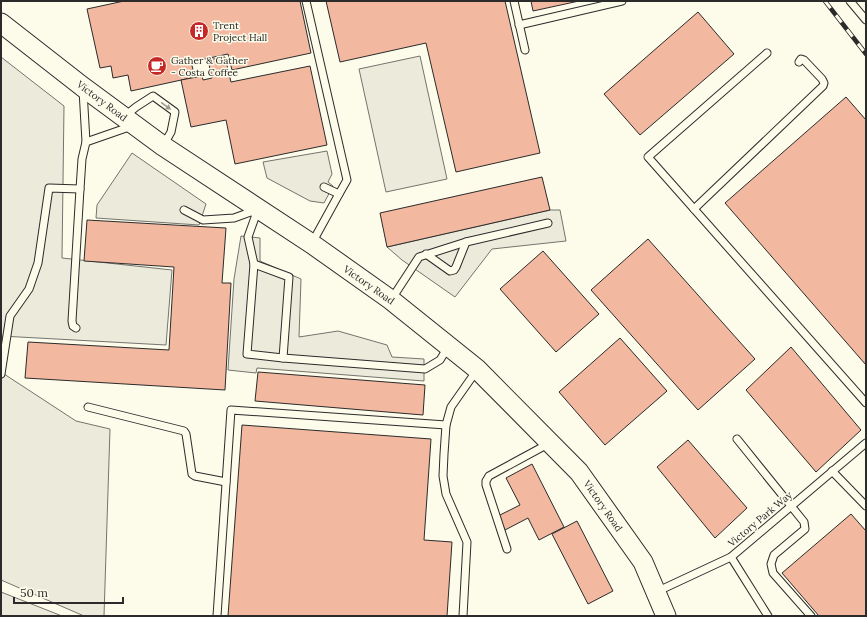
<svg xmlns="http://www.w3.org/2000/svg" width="867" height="617" viewBox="0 0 867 617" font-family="Lora,serif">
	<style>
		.green { fill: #ecebdb; stroke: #74746e }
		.parking { fill: #eceadb; stroke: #74746e }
		.building { fill: #f2b8a0; stroke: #2b2b2b }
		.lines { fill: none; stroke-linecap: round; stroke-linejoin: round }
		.lane-casing { stroke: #2b2b2b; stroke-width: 9 }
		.secondary-casing { stroke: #2b2b2b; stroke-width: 21 }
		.lane { stroke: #fdfbea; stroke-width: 7 }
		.secondary { stroke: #fdfbea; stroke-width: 19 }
		.rail-casing { stroke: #2b2b2b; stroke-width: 4.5 }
		.rail { stroke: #fdfbea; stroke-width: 3; stroke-dasharray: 9; stroke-linecap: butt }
		.oneway { fill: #9e9d94 }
		.labels { text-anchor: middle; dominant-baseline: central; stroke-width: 3; stroke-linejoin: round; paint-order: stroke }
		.poi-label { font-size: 10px; fill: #2b2b2b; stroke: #fdfbea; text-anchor: start }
		.street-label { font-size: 10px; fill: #2b2b2b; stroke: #fdfbea }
	</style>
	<rect width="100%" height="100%" fill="#fdfbea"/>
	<polygon class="green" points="1,592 62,616 1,616"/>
	<g class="parking">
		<polygon points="420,56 447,179 386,192 359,69"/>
		<polygon points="1,57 64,106 62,258 172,270 166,345 1,336"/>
		<polygon points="327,151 332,174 328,182 333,186 324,203 310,201 267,178 263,162"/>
		<polygon points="132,153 206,204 199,225 96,218 97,205"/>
		<polygon points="550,210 560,210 566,241 492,249 455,297 402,260 387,247"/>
		<polygon points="241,236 260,238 260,261 301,279 299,337 338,331 387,345 392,357 424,359 424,381 257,368 256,373 228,370 234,279"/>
		<polygon points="1,372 76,421 110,429 104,616 84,616 1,580"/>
	</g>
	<g class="building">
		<polygon points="124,1 300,1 311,53 232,70 228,54 191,62 195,77 131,91 128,75 113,78 111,66 100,68 87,9"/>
		<polygon points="326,1 505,1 540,153 456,172 426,43 340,62"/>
		<polygon points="531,1 579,1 533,11"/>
		<polygon points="698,12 734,54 640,135 604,94"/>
		<polygon points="225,57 231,82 310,66 327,145 235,164 226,120 191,127 181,80 202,76 203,80 212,78 208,60"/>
		<polygon points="846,97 866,120 866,365 725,203"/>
		<polygon points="542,177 550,210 387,247 380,213"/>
		<polygon points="87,220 226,228 222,283 231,283 225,390 25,378 28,342 169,350 174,267 84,261"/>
		<polygon points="648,239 755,359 698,410 591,290"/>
		<polygon points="543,251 599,314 556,352 500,289"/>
		<polygon points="620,338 667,391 605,445 559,392"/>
		<polygon points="791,347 861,430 816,472 746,390"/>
		<polygon points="258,372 425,385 423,415 255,401"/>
		<polygon points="242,425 431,439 424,540 452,542 447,616 228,616"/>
		<polygon points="688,440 747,508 715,538 657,467"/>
		<polygon points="532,464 564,527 539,540 528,518 505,530 498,516 520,505 506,478"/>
		<polygon points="851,514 866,531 866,616 819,616 782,573"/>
		<polygon points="577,521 613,591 588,604 552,534"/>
	</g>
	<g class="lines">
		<g class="lane-casing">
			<g id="lane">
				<polyline points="306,1 347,180 339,194"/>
				<polyline points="514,1 525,50"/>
				<polyline points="850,1 866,20"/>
				<polyline points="519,25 622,1"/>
				<polyline points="767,53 648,157 866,403"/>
				<polyline points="83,90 86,142"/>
				<polyline points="125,116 136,107 153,96 175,112 171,132 164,144"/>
				<polyline points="258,209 248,237 254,264 247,354 283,358 425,369 440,360 448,347"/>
				<polyline points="694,209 823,86 824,83 822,79 804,60 801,59 799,62"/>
				<polyline points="184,210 203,220 234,218 256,210"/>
				<polyline points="312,243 339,194 324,187"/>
				<polyline points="426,254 450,271 454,270 456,267 466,242"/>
				<polyline points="254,264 289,277 283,358"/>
				<polyline points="391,300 419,257 466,242 548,223"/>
				<polyline points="76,328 73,326 72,321 80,189"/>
				<polyline points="1,374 10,316 29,289 38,263 49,188 80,189 82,159 86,142 132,126"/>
				<polyline points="88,407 184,431 186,434 192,474 195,476 226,482"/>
				<polyline points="737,439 804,522 805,529 774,555 771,564 773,573 811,616"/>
				<polyline points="832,471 866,506"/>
				<polyline points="507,549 486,485 486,481 489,476 548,444"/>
				<polyline points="731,557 768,616"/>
				<polyline points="656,592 731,557 866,443"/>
				<polyline points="217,616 231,410 446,425"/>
				<polyline points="463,616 467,542 446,494 443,476 444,454 446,425 451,407 477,370"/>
			</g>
		</g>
		<g class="secondary-casing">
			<polyline id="secondary" points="1,23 83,87 163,146 312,244 391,300 477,369 579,472 643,562 666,616"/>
		</g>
		<use href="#lane" class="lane"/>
		<use href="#secondary" class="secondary"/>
		<g class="rail-casing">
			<polyline id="rail" points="825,1 866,54"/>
		</g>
		<use href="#rail" class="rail"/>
	</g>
	<defs><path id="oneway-solid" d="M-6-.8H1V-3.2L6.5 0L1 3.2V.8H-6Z"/></defs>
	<use class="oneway" href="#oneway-solid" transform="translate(166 106) rotate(36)"/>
	<defs>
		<g id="building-disc" transform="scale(1)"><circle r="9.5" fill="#c62828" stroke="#fdfbea"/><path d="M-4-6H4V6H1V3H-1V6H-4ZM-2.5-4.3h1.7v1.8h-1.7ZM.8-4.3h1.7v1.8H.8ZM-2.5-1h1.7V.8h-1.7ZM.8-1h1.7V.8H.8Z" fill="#fff"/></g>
		<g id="cafe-disc" transform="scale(1)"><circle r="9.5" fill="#c62828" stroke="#fdfbea"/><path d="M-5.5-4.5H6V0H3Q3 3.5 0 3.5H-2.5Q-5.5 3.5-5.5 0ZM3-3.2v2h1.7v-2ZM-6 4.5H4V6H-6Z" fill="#fff"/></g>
	</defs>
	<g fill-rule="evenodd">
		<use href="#building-disc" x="199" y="31"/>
		<use href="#cafe-disc" x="157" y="66"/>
	</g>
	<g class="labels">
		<g class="poi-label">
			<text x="213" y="25">Trent<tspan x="213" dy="12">Project Hall</tspan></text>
			<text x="171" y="60">Gather &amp; Gather<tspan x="171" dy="12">- Costa Coffee</tspan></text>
		</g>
		<g class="street-label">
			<text transform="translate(102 101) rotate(37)">Victory Road</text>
			<text transform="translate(369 285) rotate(35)">Victory Road</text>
			<text transform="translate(603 506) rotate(55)">Victory Road</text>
			<text transform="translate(760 519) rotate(-40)">Victory Park Way</text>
		</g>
	</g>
	<rect width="867" height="617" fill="none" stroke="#2b2b2b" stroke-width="4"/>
	<path d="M14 597v6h109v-6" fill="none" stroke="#2b2b2b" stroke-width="2"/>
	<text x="20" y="597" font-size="12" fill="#2b2b2b" stroke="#fdfbea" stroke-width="3" paint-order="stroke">50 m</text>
</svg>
